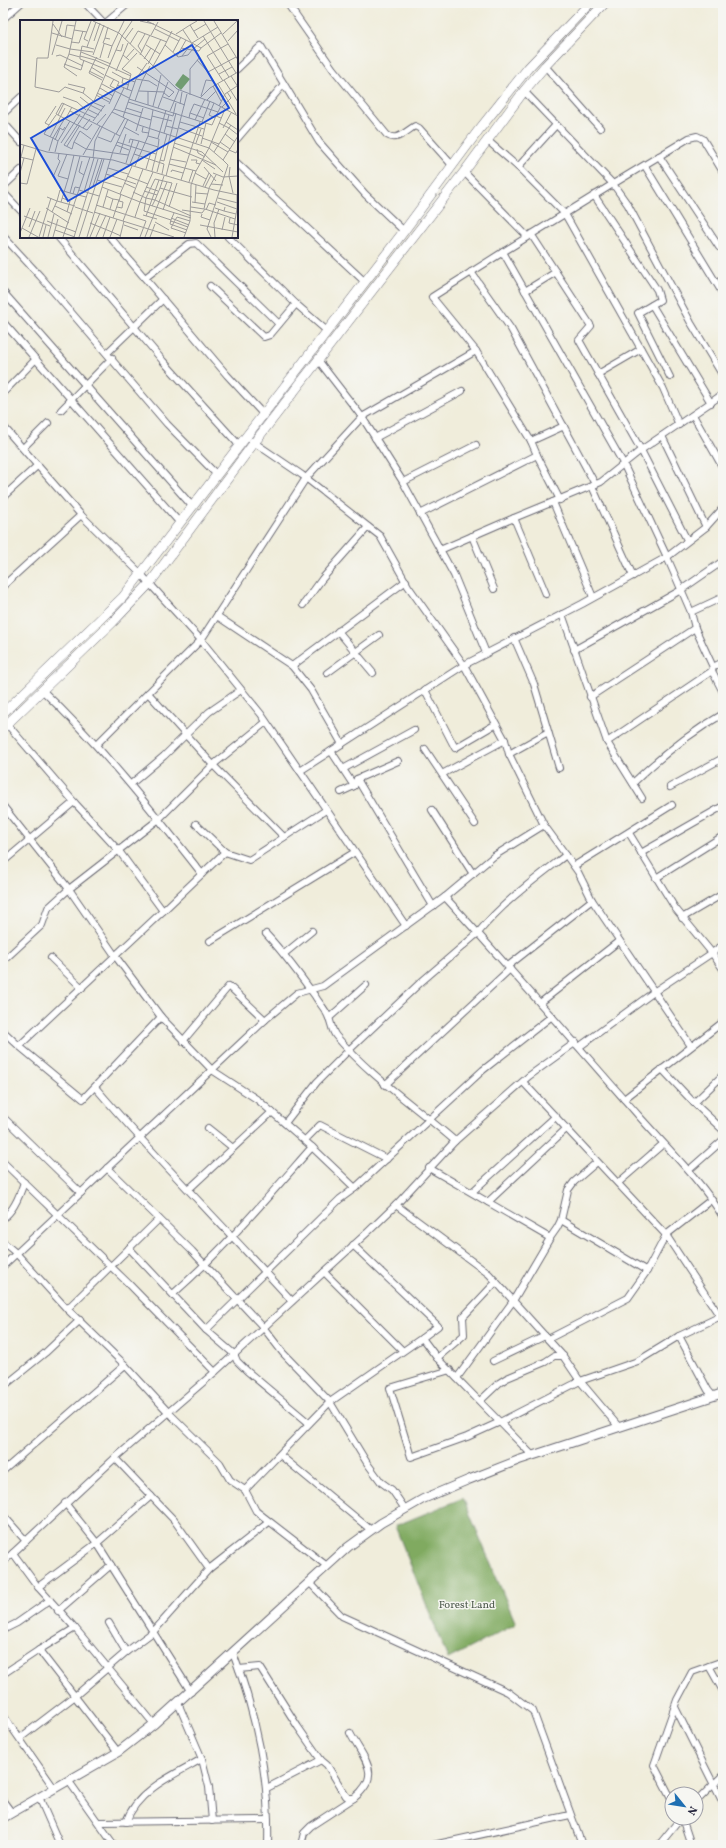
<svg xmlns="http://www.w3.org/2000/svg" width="726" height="1848" viewBox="0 0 726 1848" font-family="Vollkorn,serif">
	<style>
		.forest { fill: #80aa61; stroke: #51664e }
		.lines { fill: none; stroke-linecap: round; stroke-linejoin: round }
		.street-casing { stroke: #6a6973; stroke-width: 8 }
		.secondary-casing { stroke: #6a6973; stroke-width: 10 }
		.primary-casing { stroke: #6a6973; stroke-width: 10 }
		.street { stroke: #fff; stroke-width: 6 }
		.secondary { stroke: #fff; stroke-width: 8 }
		.primary { stroke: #fff; stroke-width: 9 }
		.labels { text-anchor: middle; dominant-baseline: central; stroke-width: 3; stroke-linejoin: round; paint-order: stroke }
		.park-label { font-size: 11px; fill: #4e5b4d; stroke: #f6f6f2 }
		.inset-road { fill: none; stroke: #9e9c9b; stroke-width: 1 }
		.view { fill: #1d4ed8; fill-opacity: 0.15; stroke: #1d4ed8; stroke-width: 2 }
		.inset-edge { fill: none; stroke: #22223b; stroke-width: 2 }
	</style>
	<rect width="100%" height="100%" fill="#f6f6f2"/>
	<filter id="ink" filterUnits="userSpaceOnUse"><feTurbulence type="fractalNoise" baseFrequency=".025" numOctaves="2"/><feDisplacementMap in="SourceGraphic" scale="8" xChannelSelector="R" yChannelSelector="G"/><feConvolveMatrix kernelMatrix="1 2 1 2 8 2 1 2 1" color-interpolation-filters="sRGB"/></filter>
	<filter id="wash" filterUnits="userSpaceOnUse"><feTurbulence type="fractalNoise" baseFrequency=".012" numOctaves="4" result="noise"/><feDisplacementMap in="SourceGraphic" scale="16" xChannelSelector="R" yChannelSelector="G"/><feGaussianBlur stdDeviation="0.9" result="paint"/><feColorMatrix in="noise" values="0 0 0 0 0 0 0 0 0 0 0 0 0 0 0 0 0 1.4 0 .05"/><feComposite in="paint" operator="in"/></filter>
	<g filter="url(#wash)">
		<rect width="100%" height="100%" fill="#f0eddb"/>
		<polygon class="forest" points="463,1498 516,1624 448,1659 395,1526"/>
	</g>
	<g filter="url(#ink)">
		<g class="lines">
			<g class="street-casing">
				<g id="street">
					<polyline points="85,3 102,21"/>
					<path d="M287 3 333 69 387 135C397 142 406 131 415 126L419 128 452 165"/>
					<polyline points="3,19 21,3"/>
					<polyline points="108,21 129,3"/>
					<polyline points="545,66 600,128"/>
					<polyline points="237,69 261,46 319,142 365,194 404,231"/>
					<polyline points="3,114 21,97"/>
					<polyline points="3,122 21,142"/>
					<polyline points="237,139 284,84"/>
					<polyline points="487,140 518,167 565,214 663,388 679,425"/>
					<polyline points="659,156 719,247"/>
					<polyline points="237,163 364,281"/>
					<polyline points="645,166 723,294"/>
					<polyline points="518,167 556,125"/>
					<polyline points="464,172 527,236"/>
					<polyline points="723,172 703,139 697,136 689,138 613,184 628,205 691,323 723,376"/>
					<polyline points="3,187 21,170"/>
					<polyline points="3,192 21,211"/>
					<polyline points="594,195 657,290 660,300 638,313 670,377"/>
					<polyline points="531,234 591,326 579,340 641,450 687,540"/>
					<polyline points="3,236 40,276 167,424 216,474"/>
					<polyline points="58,237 163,361 239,445"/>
					<polyline points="110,237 227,375 263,414"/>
					<polyline points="228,237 296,304 327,331"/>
					<polyline points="503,252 613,184 524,91"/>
					<polyline points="471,272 511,329 595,484"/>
					<polyline points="145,278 189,244 196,243 279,324"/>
					<polyline points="210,286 264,337 270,335 296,304"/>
					<polyline points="525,291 556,272"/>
					<polyline points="4,293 192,506"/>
					<polyline points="652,305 711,403"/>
					<polyline points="3,322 179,522"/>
					<polyline points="476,351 432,297 503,252 623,463 667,557 691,612 695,628 713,667 712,671 723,692"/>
					<polyline points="107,353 163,299"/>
					<polyline points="318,360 362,417 403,482 454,575 486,653"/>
					<polyline points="598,374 641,349"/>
					<polyline points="3,393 36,359"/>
					<polyline points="61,410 112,358"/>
					<polyline points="693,415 723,468"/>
					<polyline points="3,426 81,515 140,573 201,640 261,714 406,926"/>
					<polyline points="662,436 706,527"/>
					<polyline points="375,438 462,391"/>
					<polyline points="252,441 302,475 380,536 408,586 464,665 300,771"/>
					<polyline points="531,441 564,426"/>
					<polyline points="23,448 48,423"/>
					<polyline points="537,455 560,500"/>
					<polyline points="403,482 476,445"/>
					<polyline points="592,486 633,576"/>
					<polyline points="3,497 38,465"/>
					<polyline points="553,502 601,482 641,450 723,394"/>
					<polyline points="472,536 494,589"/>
					<polyline points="440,550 514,518"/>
					<polyline points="3,586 81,515"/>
					<polyline points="546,594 514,518 553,502 593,597"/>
					<polyline points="303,605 322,579 368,527"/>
					<polyline points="691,612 723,597"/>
					<polyline points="562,614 607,742 642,798"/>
					<polyline points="217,616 292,666"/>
					<polyline points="338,631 373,673"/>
					<polyline points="514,638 534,684 559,768"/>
					<polyline points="574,650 681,590 723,561"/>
					<polyline points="713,667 723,662"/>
					<polyline points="327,673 379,635"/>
					<path d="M42 690C101 746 151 809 202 874"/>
					<polyline points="425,690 455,748 496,724"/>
					<polyline points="148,693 213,765 284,837"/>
					<polyline points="590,697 695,628"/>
					<polyline points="7,724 74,802 119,851 163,911 19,1046 83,1099 161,1017 212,1070 258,1100 312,1147"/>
					<polyline points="607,742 712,671"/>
					<polyline points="342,744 311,690 292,666 406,581"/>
					<polyline points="96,745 201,640 306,478 362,417 476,351 531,441 537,455 420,514"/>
					<polyline points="425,749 475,824"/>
					<polyline points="331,751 354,786 357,779 433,906"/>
					<polyline points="509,754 548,732"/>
					<polyline points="343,769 414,730"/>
					<polyline points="442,774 505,740"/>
					<polyline points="357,779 398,761"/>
					<path d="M633 783C661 756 688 734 723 714"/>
					<polyline points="131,784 164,756 209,712 241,690"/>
					<polyline points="670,787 723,758"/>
					<polyline points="341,792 354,786"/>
					<polyline points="3,806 69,889 159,819 213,765 266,722"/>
					<polyline points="432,810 473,874"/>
					<polyline points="225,852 249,860 326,810"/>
					<polyline points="641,853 723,806"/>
					<polyline points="566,855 578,872 592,900 691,1046"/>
					<polyline points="3,862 74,802"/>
					<polyline points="574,866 672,805"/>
					<polyline points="656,878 723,836"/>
					<path d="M445 897C511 969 574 1042 638 1115 667 1148 700 1179 723 1217"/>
					<polyline points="163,911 225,852 196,824"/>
					<polyline points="682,918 723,894"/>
					<path d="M266 934C284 953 299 974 315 996 319 1003 325 1009 328 1016 332 1023 331 1030 336 1036 372 1078 414 1105 455 1141"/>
					<polyline points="210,941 355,852"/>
					<polyline points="723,945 712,953 723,969"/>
					<polyline points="284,954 312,931"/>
					<polyline points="51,958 82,988"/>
					<polyline points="3,961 42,925 48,908 69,889 116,957 161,1017"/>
					<polyline points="508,966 592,900"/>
					<polyline points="540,1003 619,941"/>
					<polyline points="329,1018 366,985"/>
					<polyline points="3,1031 19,1046"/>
					<polyline points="183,1041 229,986 265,1020"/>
					<polyline points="579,1047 658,989 712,953 675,908 629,833"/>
					<polyline points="662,1069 694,1103 723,1130"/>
					<polyline points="523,1082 666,1235 723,1321"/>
					<polyline points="385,1085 510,969"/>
					<path d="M95 1087C158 1161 227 1229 292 1301"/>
					<polyline points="624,1099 723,1022"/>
					<polyline points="694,1103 723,1075"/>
					<polyline points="3,1117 81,1193"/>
					<path d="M285 1123 317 1082 349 1050 421 982 478 933C503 902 535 879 566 855L544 825"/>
					<polyline points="208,1128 233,1148"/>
					<polyline points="305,1140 320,1125 387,1159"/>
					<polyline points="3,1162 129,1284 215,1372"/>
					<polyline points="107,1168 192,1251 263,1327 283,1353 330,1402 367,1463 381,1482 392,1490 405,1509"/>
					<polyline points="429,1168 550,1238"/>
					<polyline points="689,1170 723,1140"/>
					<polyline points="618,1183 663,1144"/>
					<polyline points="189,1189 272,1112"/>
					<polyline points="472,1192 556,1116"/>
					<polyline points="488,1202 567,1128"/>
					<polyline points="396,1205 489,1274 563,1356 580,1381 618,1426"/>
					<path d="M3 1218C14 1211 20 1195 24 1182"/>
					<polyline points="561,1220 647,1271"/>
					<polyline points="3,1242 16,1253 67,1309 125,1365 169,1413 220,1463 230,1480 245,1490 256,1511 327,1566"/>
					<polyline points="353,1245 438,1326 422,1338 437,1358 532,1455"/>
					<polyline points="129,1248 206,1330"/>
					<polyline points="3,1266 265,1020 297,993 323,986 445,897 494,856 544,825 509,754 505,740 464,665 582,604 667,557 706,527 723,508"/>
					<polyline points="324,1272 402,1350"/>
					<path d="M173 1294C224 1249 267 1198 312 1147L355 1188"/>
					<polyline points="67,1309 159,1219"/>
					<polyline points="679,1336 708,1390 713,1396"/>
					<polyline points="548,1339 628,1298 647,1271 666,1235 712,1199"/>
					<polyline points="437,1358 464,1335 463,1317 496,1282"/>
					<polyline points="493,1361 545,1336"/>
					<polyline points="450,1370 390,1388 411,1457 467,1437 500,1422 580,1381 638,1361 679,1336 723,1315"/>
					<polyline points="457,1378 513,1301 550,1238 557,1228 561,1220 568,1190 574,1182 597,1162"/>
					<polyline points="3,1387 45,1353 80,1320"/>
					<polyline points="480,1401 499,1383 507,1378 545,1362 554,1356 563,1356"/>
					<polyline points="309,1423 247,1371 237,1361 234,1354 206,1330 340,1199 355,1188 483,1070 552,1016"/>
					<polyline points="280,1455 371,1530"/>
					<polyline points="3,1471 125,1365"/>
					<polyline points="245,1490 330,1402 422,1338"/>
					<polyline points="65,1503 97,1543 191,1692"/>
					<polyline points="3,1515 26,1541"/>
					<polyline points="13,1553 115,1458 215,1372 369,1231 396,1205 455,1141 529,1076 576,1042"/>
					<polyline points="3,1562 13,1553 38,1587 75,1628 154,1724"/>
					<polyline points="209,1569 269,1522"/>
					<polyline points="309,1582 342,1616 508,1692 533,1711 582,1845"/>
					<polyline points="38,1587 97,1543 151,1496 115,1458"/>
					<polyline points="58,1611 111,1565"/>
					<polyline points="109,1623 126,1652"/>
					<polyline points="3,1630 17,1623 50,1600"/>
					<polyline points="39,1650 75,1628"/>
					<path d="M233 1653C256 1713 270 1781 268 1845"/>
					<polyline points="709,1666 723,1691"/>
					<polyline points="239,1669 260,1667 298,1727 321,1760 327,1765 346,1796 349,1798 354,1798 311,1826 304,1833 301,1845"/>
					<polyline points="3,1674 39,1650 118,1752"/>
					<polyline points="178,1703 202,1759 209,1787 212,1821"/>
					<polyline points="675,1707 723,1803"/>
					<polyline points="3,1715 54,1788"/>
					<path d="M350 1733C364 1760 383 1774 354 1798"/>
					<polyline points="20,1738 75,1696 126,1652 153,1632 209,1569 174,1520 151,1496"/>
					<polyline points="68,1780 114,1845"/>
					<polyline points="267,1788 321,1760"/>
					<polyline points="39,1797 60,1845"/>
					<polyline points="672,1800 654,1765 677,1700 692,1672 723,1661"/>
					<polyline points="3,1801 12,1813"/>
					<polyline points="696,1802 723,1775"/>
					<polyline points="682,1818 691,1845"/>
					<polyline points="100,1822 268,1820"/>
					<path d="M126 1822C137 1790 175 1774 202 1759"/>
					<polyline points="433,1845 570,1815"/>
					<polyline points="659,1845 681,1818"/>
				</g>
			</g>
			<g class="secondary-casing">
				<polyline id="secondary" points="3,1818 118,1752 154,1724 348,1547 381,1523 423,1499 468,1480 519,1460 723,1393"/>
			</g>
			<g class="primary-casing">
				<g id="primary">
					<polyline points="3,713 123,597 404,231 478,131 528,68 590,3"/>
					<polyline points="3,728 113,622 150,583 254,443 464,172 524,91 545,66 605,3"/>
				</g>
			</g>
			<use href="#street" class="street"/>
			<use href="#secondary" class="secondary"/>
			<use href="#primary" class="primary"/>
		</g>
	</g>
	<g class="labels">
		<g class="park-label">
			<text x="467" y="1605">Forest Land</text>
		</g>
	</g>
	<g transform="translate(20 20)">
		<rect width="218" height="218" fill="#f0eddb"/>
		<path d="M163 54 170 59 161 70 155 65Z" fill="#80aa61"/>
		<path class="inset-road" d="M33 1 28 38H17L15 67 39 72 45 67 63 73 73 81M56 1 49 34 60 37M73 1 99 13 157 69 194 83 218 96M120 1 134 4M127 1 172 23 198 7M177 1 170 5 178 18M184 1 216 53M194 1 218 40M33 4 42 17M88 7 85 18 90 19M135 9 159 21M54 10 67 12M163 10 171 22M152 11 145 25 158 37 168 35 172 30 161 28M174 11 186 4M32 13 52 19M156 14 170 5M203 14 217 1M131 15 138 2M102 16 112 1M183 16 209 57M45 17 47 5 55 6M85 18 83 23 92 26 104 1M105 19 113 8M68 21 64 19 71 1M74 21 80 3M208 21 218 10M51 22 59 23 63 11M108 23 103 35 109 40M110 24 118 11 147 22M36 25 50 29M126 25 140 34M67 27 76 2M181 28 179 31 172 30 185 19M50 29 73 32M96 30 101 31 103 24M61 32 91 44M122 32 118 26 125 14M153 32 161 17M49 34 44 47 57 56M32 35 42 1M73 35 84 5M120 35 130 15M36 36 40 35 63 46M60 36 62 26 74 29M157 36 166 20M162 36 172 23 181 28 201 13M77 37 75 40 60 36V39L85 49M80 38 84 24M88 38 92 26M106 38 114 29M124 39 131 28M177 40 188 52 216 37M44 44 61 50 64 40M128 44 141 19M71 47 84 55M117 47 154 72 149 77 144 73M132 48 145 25M69 51 83 58M96 51 103 35M92 52 103 58M199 54 212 47M211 56 218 67M94 59 90 66 96 69M116 59 129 61 137 66M82 60 69 53 75 40 111 56M204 60 218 82M203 61 187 36 208 24M48 64 65 68 63 73M82 64 95 71 99 62 85 55M198 64 216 94M97 65 112 71M109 65 102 63 103 58 115 62M193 66 201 81M80 68 93 76M107 70 111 54 102 49 117 33M119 71 145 72M77 73 91 80M76 75 89 82M170 75V49L180 37M181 76 186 60 194 61M43 77 57 82 66 90M60 77 70 85M143 77 165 85M180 78 190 68 218 52M109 79 182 102M187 80 196 71M115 81 122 61 130 46M190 81 182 102 192 105 196 96M72 82 84 87M108 82 153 96 156 83M194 83 189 95 195 98M89 84 95 71 109 78M160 84 162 72M70 85 82 91M128 85V71M36 86 25 103 29 105 24 114 33 118 45 98M133 86 141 55M199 86 205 74 217 66M201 86 196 96 201 98M202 87 211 78 207 72M106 88 122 93M138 88 148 62M67 89 79 95M94 89 104 68M133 90 132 96 152 101M50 91 82 107 92 92 119 105 189 128 205 89M150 91 159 70M92 92 94 89 131 100M170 93 174 84 198 92M36 94 42 83 75 98M36 94 63 108M38 95 44 83M103 97 116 59 127 43M46 98 52 87M169 98 170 93 184 98M70 99 63 108 67 110 72 104M175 100 185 79M73 101 85 85M160 102 184 109M206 102 218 110M77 104 86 94M29 105 36 95M211 105 209 108 218 115M146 106 158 109M104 107 119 115M123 107 122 112 129 113M159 108 182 116M203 108 211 93M116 111 123 88M144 113 149 95M96 114 105 98M205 114 215 122M128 116 122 130 136 134M30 117 45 88M78 117 91 122 95 114M138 118 146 90M182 118 199 124M71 119 60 111 54 122 66 129 108 135M35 120 40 108 43 110 45 107M54 122 52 129 44 125 75 79 102 16M97 122 122 130 115 146M191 122 208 132M200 122 210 129M41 123 60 94M109 123 110 119 119 121M154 123 182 132 203 152M176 123 181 109M0 124 27 132 93 140 194 170 218 175M181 124 186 103M96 125 109 130M47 126 60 105M153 127 196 145M177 129 178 133 185 137M209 130 216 133 218 129M29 131 33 118 38 121M35 132 38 121 50 101M194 132 209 108 199 103M100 133 106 114M47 134 38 156 48 159 54 135M114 134 144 144 142 154M63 135 80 106M60 136 50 173 66 177M0 137 13 140M1 137 4 125M73 138 75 121 82 107 100 116M150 139 166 142M140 140 144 141 156 93M171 140H177L176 143 180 144M182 140 195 149M62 141 59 152 64 155M106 143 113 120M110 144 119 121 138 127 139 119 128 116 132 96M149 144 176 151M184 147 196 161M210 147 209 156 213 173M88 148 108 154M126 149 131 132M132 151 138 127M133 152 120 182 171 198M137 152 147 114M151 152 152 150 163 153M0 153 4 138M175 153 186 159M193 153 203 157 218 156M86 154 116 164M107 156 128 164M146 156 167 74M33 157 40 141 38 139 39 133M77 160 102 167M161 160 180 102M169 162 173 150M0 163 7 164 16 129M104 163 115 168M191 164 203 165M73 166 82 139M183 166 189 153M82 167 120 182 115 197M126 167 138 171M185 167 191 155M140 168 144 156M189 168 196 155M59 170 79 176M124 171 137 175M64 172 74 138M113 172 126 178 124 191 133 194M50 173 40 170 37 181 55 186M175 173 188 174M53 174 55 167 60 168M100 174 112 146M86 176 93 179 90 189M27 177 37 181 32 192M42 178 50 181 47 192M198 178 218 183M93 179 99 180 93 198M41 182 48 159M172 182 185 184 189 169M197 182 217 189M175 183 176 165M76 185 126 201 120 217M35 186 52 194M132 186 135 180 126 178 135 159 152 163 143 190M55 187 73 193M83 187 88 170M97 187 102 188 103 182 99 181 101 174M149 187 157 163M171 187 184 189 185 184M26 188 49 203M195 188 204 191 205 187M162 190 182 193 185 189 215 199M186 190 189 183 196 185M204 191 216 194M74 192 154 217M133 194 151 200 154 193M182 194 181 197 190 200M123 195 137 199M4 196 30 206M126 196 139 160M171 196 135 180 140 168 172 177M151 198 169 205M210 198 209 203 218 205M151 200 150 204 167 210M27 201 56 212M103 201 123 149M150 201 154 202 151 208 166 213M135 202 149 210M70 203 92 212 97 199M104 205 118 210M180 205 218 212M9 207 15 191M168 207 154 202 157 197 170 201M2 208 18 217M35 210 55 217M202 210 205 197M0 213 10 188M9 217 20 191M19 217 31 178M23 217 26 205M28 217 34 194M33 217 38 199M43 217 70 137M54 217 78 139M59 217 84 139M67 217 93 131 108 99M70 217 80 193M76 217 86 195M83 217 90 197M90 217 92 212 101 216M100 217 104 201M125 217 147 162M130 217 135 204M164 217 170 201 171 165 176 151 189 128 203 140M191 217 187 209 208 145 203 140 218 116M195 217 194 203 199 189M212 217 217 189V175"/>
		<path class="view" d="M172 25 209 88 48 181 11 118Z"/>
		<rect width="218" height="218" class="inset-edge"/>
	</g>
	<rect width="726" height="1848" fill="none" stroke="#f6f6f2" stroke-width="16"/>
	<g transform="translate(684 1806) rotate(120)"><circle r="19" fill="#f6f6f2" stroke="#a1a1a9"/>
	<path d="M0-3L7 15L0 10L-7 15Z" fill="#1f6fb2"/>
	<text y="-6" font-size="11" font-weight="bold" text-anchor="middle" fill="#22223b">N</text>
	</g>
</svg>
